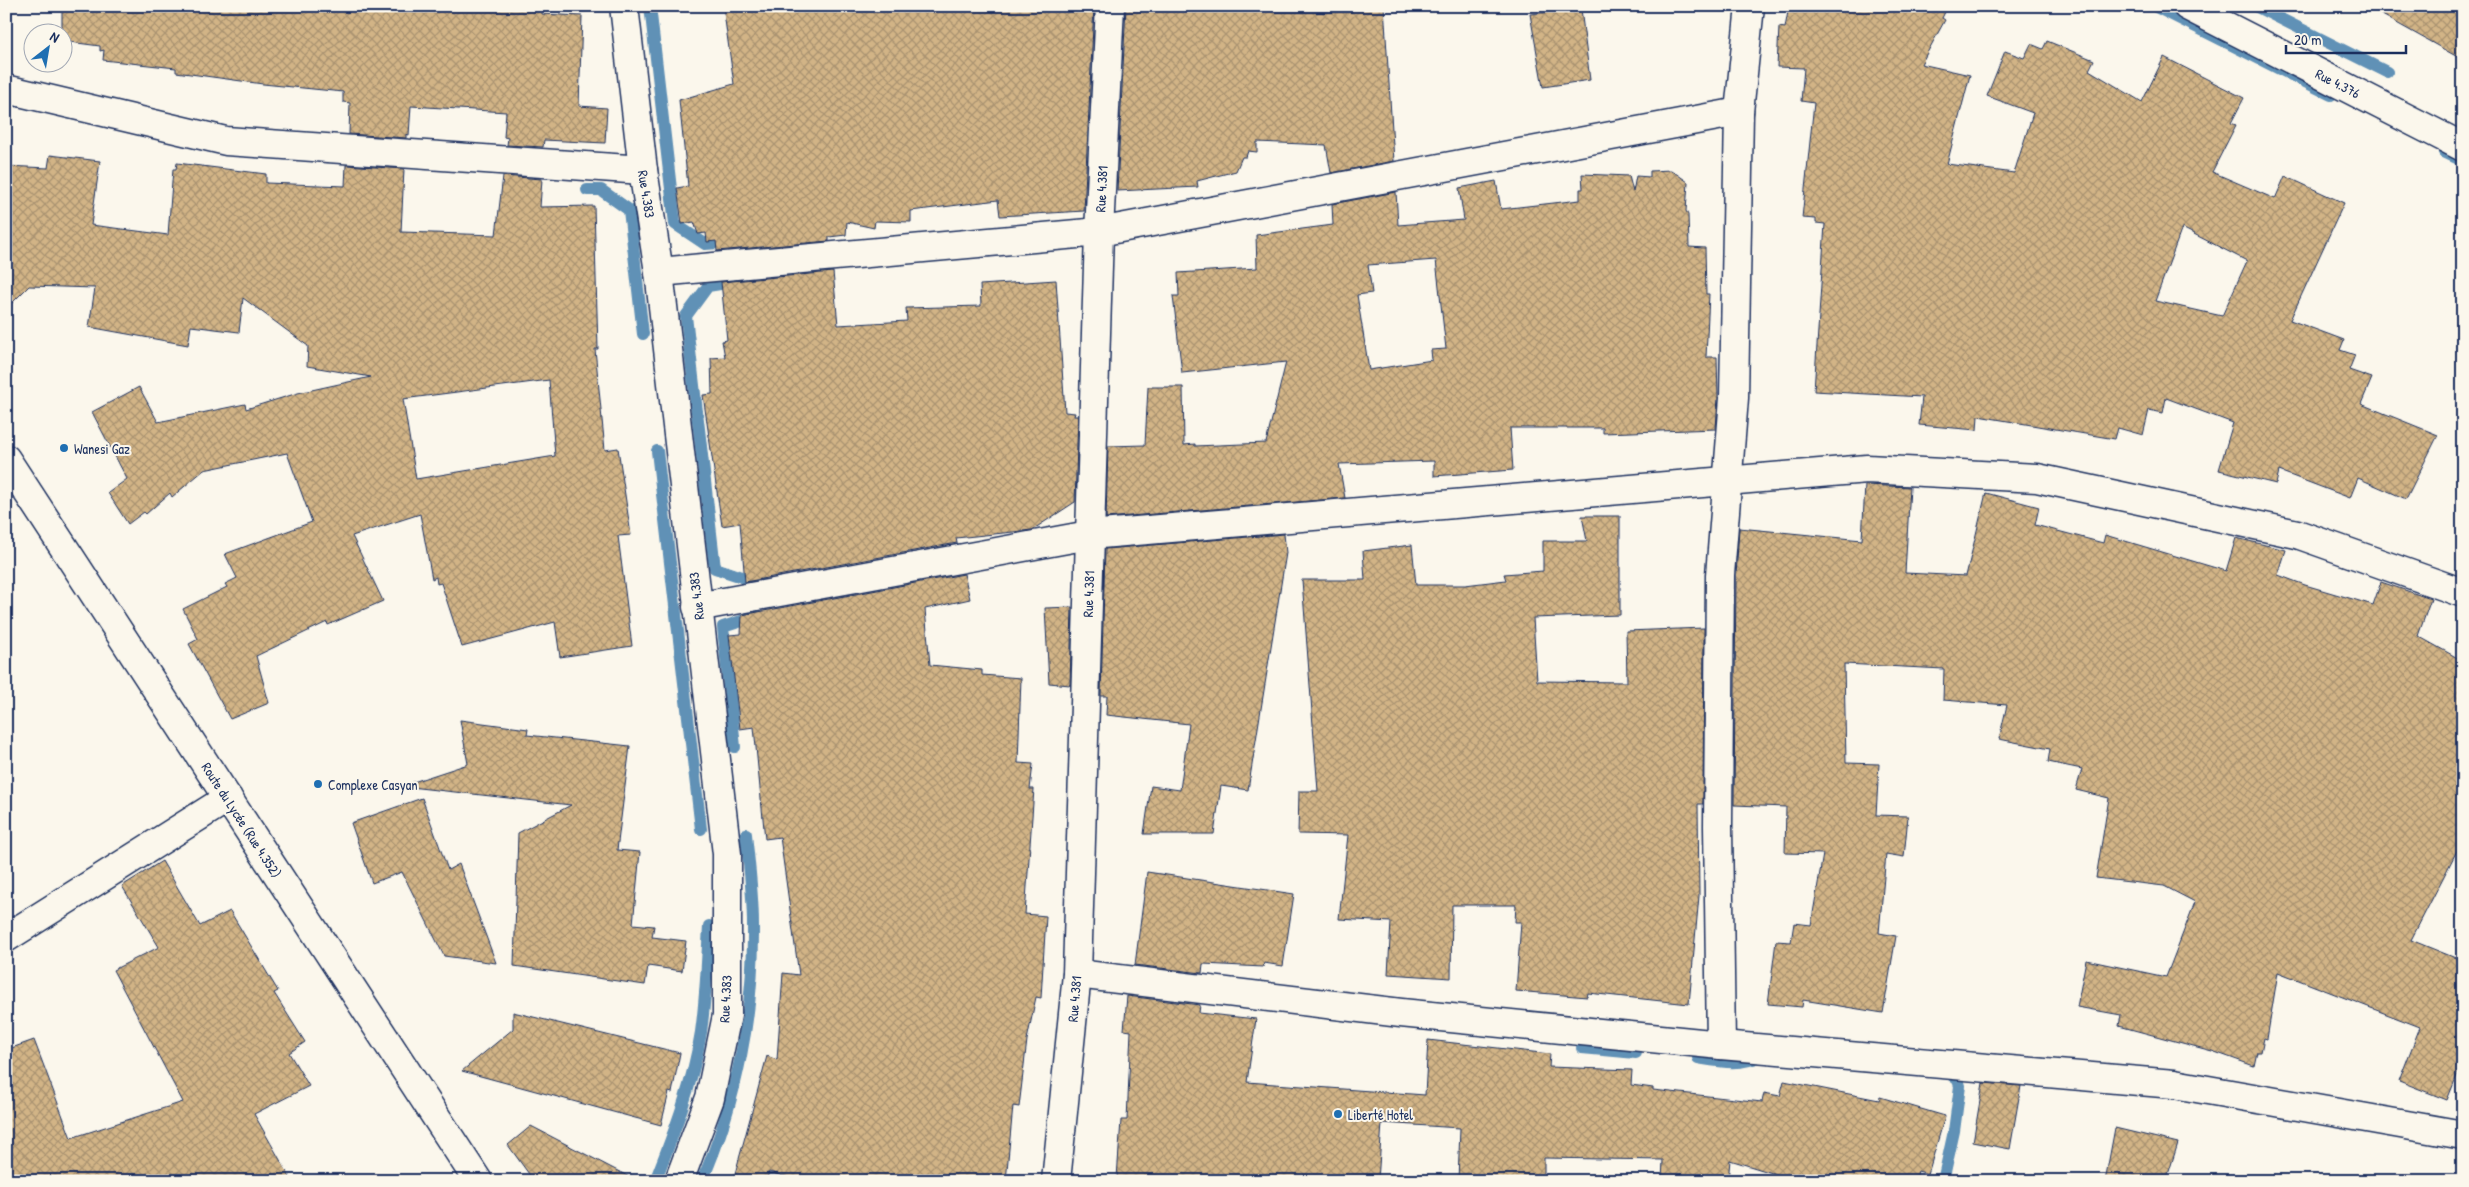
<svg xmlns="http://www.w3.org/2000/svg" width="2469" height="1187" viewBox="0 0 2469 1187" font-family="'Patrick Hand',sans-serif">
	<style>
		.lines { fill: none; stroke-linecap: round; stroke-linejoin: round }
		.stream { stroke: #6191b6; stroke-width: 12 }
		.building { fill: url(#building-cross-hatch); stroke: #1b2f5e; fill-rule: evenodd }
		.minor-casing { stroke: #1b2f5e; stroke-width: 31 }
		.secondary-casing { stroke: #1b2f5e; stroke-width: 31 }
		.minor { stroke: #fbf7ec; stroke-width: 28 }
		.secondary { stroke: #fbf7ec; stroke-width: 28 }
		.poi-dot { fill: #1f6fb2; stroke: #fbf7ec; stroke-width: 2 }
		.labels { text-anchor: middle; dominant-baseline: central; stroke-width: 4; stroke-linejoin: round; paint-order: stroke }
		.street-label { font-size: 14px; fill: #1b2f5e; stroke: #fbf7ec }
		.poi-label { font-size: 14px; fill: #1b2f5e; stroke: #fbf7ec; text-anchor: start }
	</style>
	<defs>
		<pattern id="building-cross-hatch" width="8" height="8" patternUnits="userSpaceOnUse" patternTransform="scale(1.25)"><rect width="8" height="8" fill="#d2b486"/><path d="M0 0l8 8M0 8l8-8" fill="none" stroke="#aa9371"/></pattern>
	</defs>
	<rect width="100%" height="100%" fill="#fbf7ec"/>
	<filter id="ink" filterUnits="userSpaceOnUse"><feTurbulence type="fractalNoise" baseFrequency=".02" numOctaves="2"/><feDisplacementMap in="SourceGraphic" scale="10" xChannelSelector="R" yChannelSelector="G"/><feConvolveMatrix kernelMatrix="1 2 1 2 8 2 1 2 1" color-interpolation-filters="sRGB"/></filter>
	<g filter="url(#ink)">
		<g class="lines">
			<g class="stream">
				<polyline points="650,6 675,224 705,244 732,242"/>
				<polyline points="2154,6 2331,95"/>
				<polyline points="2255,6 2387,72"/>
				<polyline points="2444,152 2463,161"/>
				<polyline points="587,190 601,190 629,210 643,334"/>
				<polyline points="738,281 708,286 686,316 715,568 742,577 760,576"/>
				<polyline points="657,451 701,829"/>
				<polyline points="735,747 723,627 757,616"/>
				<polyline points="1582,1048 1636,1053"/>
				<path d="M1698 1058C1722 1062 1740 1066 1763 1055"/>
				<path d="M655 1181C674 1133 693 1083 701 1032 706 996 707 961 709 926"/>
				<path d="M702 1181C737 1101 754 1012 753 925 753 894 749 864 746 834"/>
				<polyline points="1943,1181 1954,1131 1960,1086 1958,1080 1945,1070"/>
			</g>
		</g>
		<g class="building">
			<polygon points="62,6 542,6 542,14 582,16 579,106 607,108 605,143 544,140 543,147 507,145 508,138 504,137 506,112 411,106 409,135 406,134 406,138 349,134 350,103 343,102 343,92 263,84 176,72 176,68 103,60 104,50 100,51 100,46 62,41"/>
			<polygon points="723,6 1094,6 1084,211 1000,216 998,200 911,211 911,222 875,221 874,228 847,222 846,235 829,237 829,241 717,251 716,241 707,242 706,233 698,234 694,222 682,224 677,188 688,186 679,100 734,84"/>
			<polygon points="1126,6 1276,6 1275,12 1352,12 1352,6 1384,6 1394,161 1331,173 1326,145 1257,142 1257,152 1248,151 1246,157 1242,157 1236,171 1197,181 1198,187 1117,191"/>
			<path d="M1789 6H1948L1942 18 1945 20 1921 64 1970 75 1947 164 2014 173 2033 113 1987 96 2005 51 2024 58 2031 44 2043 49 2047 41 2094 60 2089 70 2142 102 2164 57 2244 98 2231 123 2236 125 2212 172 2275 199 2285 176 2344 203 2290 320 2344 340 2340 350 2355 355 2349 370 2372 378 2361 404 2438 435 2406 499 2358 478 2350 498 2279 471 2276 484 2219 470 2233 423 2166 398 2163 413 2149 410 2143 435 2118 428 2115 439 1978 416 1977 430 1919 425 1922 397 1814 391 1825 224 1816 223V219L1802 218 1814 103 1801 101 1804 68 1777 67 1779 27 1785 28ZM2182 228 2247 261 2222 316 2155 301Z"/>
			<polygon points="2366,6 2463,6 2463,60"/>
			<polygon points="1581,9 1590,80 1543,87 1530,14"/>
			<path d="M50 155 100 161 91 225 168 235 173 169H176L177 163 266 174V183L345 186 346 165 404 169 401 232 496 235 503 176 542 179 540 207 594 206 598 349H595L605 450 618 448 631 535 618 536 632 646 560 657 555 622 462 647 441 583 437 584 436 577 432 579 420 514 352 536 383 601 328 625 327 622 256 656 269 703 230 719 189 644 198 639 183 609 227 587 225 584 237 578 225 554 312 522 287 453 204 470 172 497 170 493 146 514 144 512 128 524 108 493 127 479 92 412 139 387 158 422 245 404 246 409 298 393 371 377 307 366 308 346 243 298 239 332 191 326 188 345 89 327 95 288 29 286 6 309V166L48 168ZM549 380 555 456 416 479 403 399Z"/>
			<path d="M1671 170 1688 182 1686 211 1688 215 1689 247 1705 248 1706 294H1709L1706 357H1717L1718 397 1716 429 1603 433V428H1510L1513 470 1434 476V461L1339 464 1345 498 1106 518 1108 446 1145 445 1148 387H1183L1184 445 1195 444V446L1266 443 1286 362 1182 373 1173 296H1179L1178 273 1257 268 1256 235 1333 225 1332 204 1396 192 1398 225 1464 220 1459 188 1496 181 1501 209 1580 200V189H1583L1582 174 1629 176 1633 192 1636 176 1650 177V171ZM1436 260 1446 349 1431 350 1432 360 1369 370 1357 295 1372 293 1368 265Z"/>
			<polygon points="833,272 838,325 907,321 906,308 981,306 980,285 1056,280 1065,412 1075,413 1074,416 1078,416 1075,502 1032,530 956,538 957,543 745,582 740,523 722,526 703,395 712,394 711,358 725,357 722,341 727,340 721,282"/>
			<polygon points="1865,485 1910,487 1905,573 1966,576 1986,493 2039,507 2035,525 2103,543 2105,535 2226,571 2236,538 2286,550 2278,575 2305,585 2373,605 2381,582 2431,599 2418,636 2463,661 2463,839 2411,940 2463,961 2463,1061 2447,1100 2399,1081 2420,1027 2278,972 2267,1039 2264,1038 2261,1052 2257,1052 2254,1066 2212,1051 2119,1026 2121,1015 2077,1007 2086,960 2166,977 2195,902 2164,886 2096,878 2109,798 2076,790 2082,769 2048,762 2050,749 1999,739 2007,705 1943,700 1944,669 1844,664 1846,763 1879,764 1876,815 1908,816 1904,857 1886,854 1879,933 1896,936 1883,1013 1803,1000 1802,1007 1768,1004 1776,941 1791,942 1794,923 1811,925 1823,854 1785,853 1786,807 1734,805 1736,576 1739,528 1862,540"/>
			<polygon points="1582,516 1620,516 1620,615 1533,618 1537,681 1627,682 1626,631 1704,628 1703,804 1698,804 1699,896 1689,1004 1588,993 1587,997 1516,991 1521,922 1515,922 1516,905 1452,905 1451,978 1388,974 1391,922 1339,919 1348,835 1298,834 1299,791 1318,791 1302,580 1365,580 1363,551 1412,545 1416,585 1465,585 1506,580 1504,574 1543,571 1543,541 1587,541"/>
			<polygon points="1284,534 1286,553 1248,790 1221,786 1214,834 1144,834 1151,786 1180,790 1189,724 1106,715 1107,696 1101,696 1105,549"/>
			<polygon points="964,574 970,599 925,609 930,665 982,670 982,675 1021,678 1018,763 1033,764 1030,789 1034,789 1025,914 1046,916 1041,998 1036,997 1027,1040 1019,1107 1013,1106 1006,1181 802,1181 769,1172 766,1181 733,1181 767,1056 777,1060 783,973 799,975 780,837 765,839 754,727 740,729 729,635 741,634 742,615"/>
			<polygon points="1072,607 1070,685 1049,683 1045,608"/>
			<polygon points="460,720 528,729 527,735 630,746 617,850 640,852 633,924 654,926 652,937 686,941 682,971 648,966 645,985 514,966 518,833 571,805 401,786 468,764"/>
			<polygon points="422,798 448,870 459,864 496,963 444,956 402,872 372,883 351,823"/>
			<polygon points="162,861 200,926 230,911 278,991 274,993 305,1042 289,1053 309,1086 254,1114 292,1181 6,1181 6,1050 34,1040 71,1138 183,1102 113,970 159,947 122,886"/>
			<polygon points="1147,872 1294,894 1283,966 1264,963 1263,967 1203,964 1202,973 1135,965"/>
			<polygon points="1127,996 1200,1005 1199,1013 1256,1019 1247,1082 1425,1095 1428,1040 1550,1054 1549,1067 1632,1070 1631,1085 1653,1088 1653,1090 1762,1102 1764,1093 1780,1096 1784,1081 1879,1100 1880,1097 1945,1116 1928,1174 1918,1171 1915,1181 1798,1181 1730,1160 1728,1181 1662,1181 1663,1160 1544,1158 1544,1181 1458,1181 1460,1128 1382,1123 1378,1181 1149,1181 1117,1178 1121,1120 1127,1120 1131,1031 1124,1030"/>
			<polygon points="513,1012 680,1053 672,1093 669,1092 661,1125 462,1071 513,1029"/>
			<polygon points="1983,1083 2021,1086 2010,1149 1973,1142"/>
			<polygon points="531,1126 637,1181 534,1181 508,1145"/>
			<polygon points="2115,1128 2178,1143 2166,1181 2105,1181"/>
		</g>
		<g class="lines">
			<g class="minor-casing">
				<g id="minor">
					<polyline points="624,6 643,170 659,272 727,854 727,1015 710,1098 679,1181"/>
					<polyline points="2187,6 2463,147"/>
					<polyline points="6,89 226,141 643,170"/>
					<polyline points="659,272 1099,232 1739,112"/>
					<polyline points="697,607 1089,535 1867,469 2037,478 2297,534 2463,593"/>
					<polyline points="6,938 228,798"/>
					<polyline points="1077,974 1401,1013 1721,1045 2174,1084 2463,1135"/>
					<polyline points="1721,1045 1718,826 1720,575 1734,398 1739,112 1750,6"/>
					<polyline points="1056,1181 1077,974 1099,232 1110,6"/>
				</g>
			</g>
			<g class="secondary-casing">
				<polyline id="secondary" points="6,459 478,1181"/>
			</g>
			<use href="#minor" class="minor"/>
			<use href="#secondary" class="secondary"/>
		</g>
	</g>
	<g class="poi-dot">
		<circle cx="64" cy="448" r="5"/>
		<circle cx="318" cy="784" r="5"/>
		<circle cx="1338" cy="1114" r="5"/>
	</g>
	<g class="labels">
		<g class="street-label">
			<text transform="translate(2338 83) rotate(27)">Rue 4.376</text>
			<text transform="translate(1101 189) rotate(-87)">Rue 4.381</text>
			<text transform="translate(647 194) rotate(81)">Rue 4.383</text>
			<text transform="translate(1088 594) rotate(-88)">Rue 4.381</text>
			<text transform="translate(696 596) rotate(-97)">Rue 4.383</text>
			<text transform="translate(242 820) rotate(57)">Route du Lycée (Rue 4.352)</text>
			<text transform="translate(725 999) rotate(-87)">Rue 4.383</text>
			<text transform="translate(1074 999) rotate(-85)">Rue 4.381</text>
		</g>
		<g class="poi-label">
			<text x="74" y="448">Wanesi Gaz</text>
			<text x="328" y="784">Complexe Casyan</text>
			<text x="1348" y="1114">Liberté Hotel</text>
		</g>
	</g>
	<rect width="2469" height="1187" fill="none" stroke="#fbf7ec" stroke-width="25"/>
	<rect x="12" y="12" width="2444" height="1162" fill="none" stroke="#1b2f5e" stroke-width="2" filter="url(#ink)"/>
	<g transform="translate(48 48) rotate(31)"><circle r="24" fill="#fbf7ec" stroke="#a1a7b3"/>
	<path d="M0-4L9 19L0 12L-9 19Z" fill="#1f6fb2"/>
	<text y="-8" font-size="14" font-weight="bold" text-anchor="middle" fill="#1b2f5e">N</text>
	</g>
	<path d="M2286 45v8h120v-8" fill="none" stroke="#1b2f5e" stroke-width="2.5"/>
	<text x="2294" y="45" font-size="15" fill="#1b2f5e" stroke="#fbf7ec" stroke-width="4" paint-order="stroke">20 m</text>
</svg>
